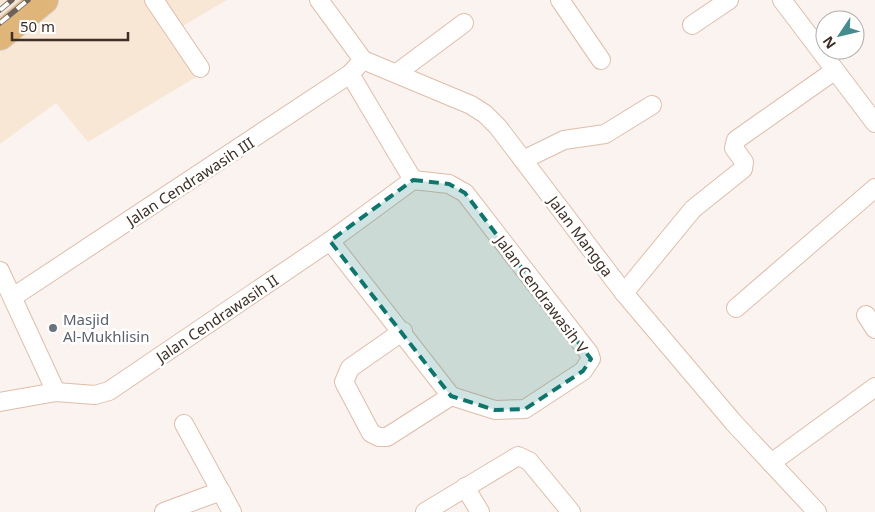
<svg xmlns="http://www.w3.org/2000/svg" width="875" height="512" viewBox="0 0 875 512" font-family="'Noto Sans',sans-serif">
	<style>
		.commercial { fill: #f9e7d6 }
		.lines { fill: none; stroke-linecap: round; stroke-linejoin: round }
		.street-casing { stroke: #dfbdab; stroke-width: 20 }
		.primary-casing { stroke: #d4d1cf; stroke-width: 30 }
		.street { stroke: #fff; stroke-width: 18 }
		.primary { stroke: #e0b579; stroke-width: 28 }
		.rail-casing { stroke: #6d615a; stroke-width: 5.5 }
		.rail { stroke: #fff; stroke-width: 4; stroke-dasharray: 11; stroke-linecap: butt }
		.marked { fill: #0f766e; fill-opacity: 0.2; stroke: #0f766e; stroke-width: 4; stroke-dasharray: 10 6; stroke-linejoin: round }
		.worship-dot { fill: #6b7280; stroke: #fff; stroke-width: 2 }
		.labels { text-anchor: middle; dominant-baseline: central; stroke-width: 5; stroke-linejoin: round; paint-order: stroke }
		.street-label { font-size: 15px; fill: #3c2f27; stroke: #fff }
		.worship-label { font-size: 15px; fill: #5b616d; stroke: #fff; text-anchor: start }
	</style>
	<rect width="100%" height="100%" fill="#faf3ef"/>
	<polygon class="commercial" points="0,0 227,0 181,27 208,70 88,142 56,103 0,144"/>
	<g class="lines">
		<g class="street-casing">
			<g id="street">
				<polyline points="154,0 200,68"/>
				<polyline points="319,0 363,60 471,105 485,114 498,127 624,293 734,423 817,512"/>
				<polyline points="560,0 601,60"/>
				<polyline points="782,0 875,123"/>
				<polyline points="692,25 729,0"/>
				<polyline points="397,73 464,23"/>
				<polyline points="350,74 413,180"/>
				<polyline points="523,160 564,140 605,134 652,105"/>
				<polyline points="413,180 449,184 465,193 589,353 591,359 583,371 525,409 495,410 451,396"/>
				<polyline points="330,241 451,396 387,437 379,437 371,433 344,382 350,368 403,331"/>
				<polyline points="0,271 56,392"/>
				<polyline points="624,293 693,209 743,169 744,162 734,148 736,140 834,71"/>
				<polyline points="13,297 350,74 363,60"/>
				<polyline points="736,308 875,188"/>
				<polyline points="866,315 875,329"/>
				<polyline points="0,402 56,392 95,395 109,391 330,241 413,180"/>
				<polyline points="184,424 232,512"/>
				<polyline points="771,463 875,387"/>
				<polyline points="465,487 480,512"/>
				<polyline points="164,512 221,491"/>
				<polyline points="425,512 518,456 529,461 571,512"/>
			</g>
		</g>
		<g class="primary-casing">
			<polyline id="primary" points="0,36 44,0"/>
		</g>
		<use href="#street" class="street"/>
		<use href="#primary" class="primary"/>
		<g class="rail-casing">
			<g id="rail">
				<polyline points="0,10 12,0"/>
				<polyline points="0,23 28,0"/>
			</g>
		</g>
		<use href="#rail" class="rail"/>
	</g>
	<path class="marked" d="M413 180 449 184 465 193 591 359 583 371 525 409 495 410 451 396 330 241Z"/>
	<circle class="worship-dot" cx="53" cy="328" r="5"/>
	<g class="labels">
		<g class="street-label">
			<text transform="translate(190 181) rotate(-33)">Jalan Cendrawasih III</text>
			<text transform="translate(581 236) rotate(53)">Jalan Mangga</text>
			<text transform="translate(542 294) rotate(53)">Jalan Cendrawasih V</text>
			<text transform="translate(217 318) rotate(-34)">Jalan Cendrawasih II</text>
		</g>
		<g class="worship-label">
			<text x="63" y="319">Masjid<tspan x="63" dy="17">Al-Mukhlisin</tspan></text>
		</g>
	</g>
	<g transform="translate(840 35) rotate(235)"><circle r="24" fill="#ffffff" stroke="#b1aca9"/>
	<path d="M0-4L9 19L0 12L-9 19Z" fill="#448c8f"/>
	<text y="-8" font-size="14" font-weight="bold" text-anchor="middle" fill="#3c2f27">N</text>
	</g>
	<path d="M12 32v8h116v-8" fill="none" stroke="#3c2f27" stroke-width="2.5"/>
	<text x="20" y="32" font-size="15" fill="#3c2f27" stroke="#ffffff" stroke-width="4" paint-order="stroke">50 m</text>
</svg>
